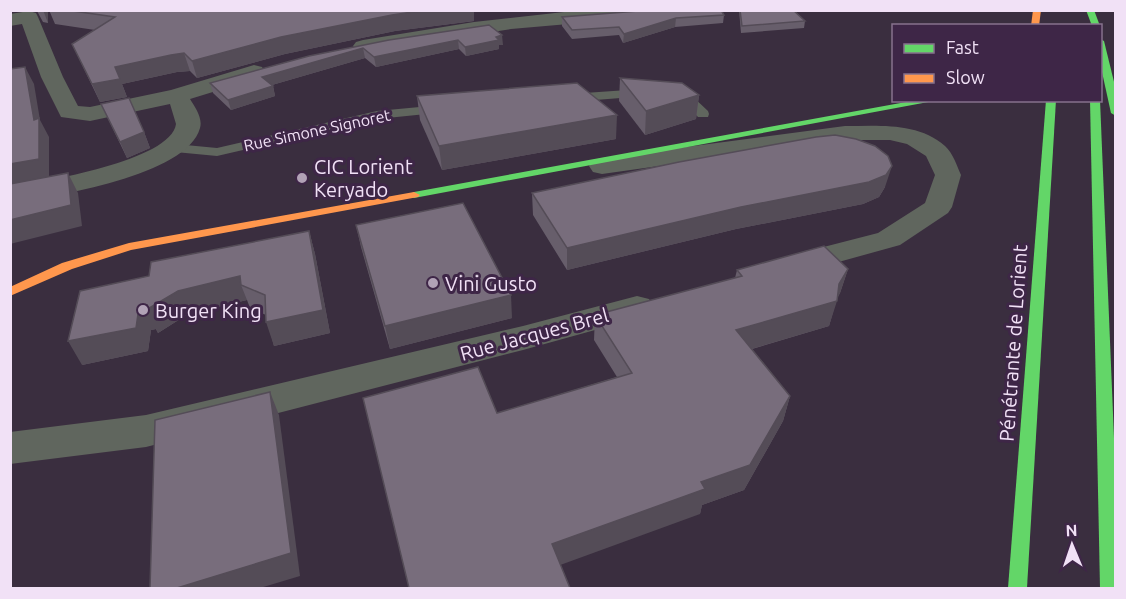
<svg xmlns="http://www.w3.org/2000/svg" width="1126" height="599" viewBox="0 0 1126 599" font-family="Ubuntu,sans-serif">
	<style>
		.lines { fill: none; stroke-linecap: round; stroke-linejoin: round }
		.lane { fill: #60665e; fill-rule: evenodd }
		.street { fill: #60665e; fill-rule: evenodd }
		.fast { fill: #63d668; fill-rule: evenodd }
		.slow { fill: #ff974d; fill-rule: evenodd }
		.wall { fill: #675e6b }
		.shaded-wall { fill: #544c57 }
		.building { fill: #786d7c; stroke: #544c57; stroke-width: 1.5 }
		.poi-dot { fill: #b1a2b6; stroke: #3e2647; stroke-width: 2 }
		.labels { text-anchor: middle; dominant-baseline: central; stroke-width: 6; stroke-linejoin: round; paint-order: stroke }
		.far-street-label { font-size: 16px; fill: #f1e1f6; stroke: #3e2647 }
		.poi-label { font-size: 20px; fill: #f1e1f6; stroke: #3e2647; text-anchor: start }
		.street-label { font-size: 20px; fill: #f1e1f6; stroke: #3e2647 }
	</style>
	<rect width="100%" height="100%" fill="#3a2e3f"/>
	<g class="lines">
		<g class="lane">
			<polygon points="642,89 648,93 646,96 570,102 564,98 570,94"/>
			<polygon points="678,91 692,96 708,111 709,114 708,117 698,117 684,102 672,95"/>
			<polygon points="441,105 446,106 447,109 446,112 377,119 217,156 175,152 168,148 175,144 217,148 377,111"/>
		</g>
		<g class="street">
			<polygon points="582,10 670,10 668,14 661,16 511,29 363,52 356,50 353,46 356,42 363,40 474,22"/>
			<path d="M29 11 36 13 38 17 63 77 78 106 90 107 171 90 254 65 262 67 265 72 262 77 190 99C195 107 203 118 200 128 187 176 54 196 10 204V188C43 181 171 161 176 124L170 104 90 121 61 117 41 77 22 24 10 26V14Z"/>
			<path d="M845 126C879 126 918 122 945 146 953 153 957 166 961 175L952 207 948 213 900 245 788 276 777 273 772 266 777 259 878 233 925 203 935 175 926 156 907 144 890 140H845L602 174 593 172 589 166 593 160 602 158Z"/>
			<polygon points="637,296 649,299 654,307 649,315 523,350 146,447 10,464 10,432 146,415 523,326"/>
		</g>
		<g class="fast">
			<polygon points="1086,10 1094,10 1100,26 1092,26"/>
			<polygon points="1100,39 1104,41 1116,90 1116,116 1111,113 1100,63"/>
			<polygon points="917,100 939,100 414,198 408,195 414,192"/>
			<polygon points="1046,100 1056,100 1027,588 1008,588"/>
			<polygon points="1090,100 1100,100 1116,486 1116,588 1100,588"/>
		</g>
		<g class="slow">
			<polygon points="1033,10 1041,10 1039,26 1031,26"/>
			<polygon points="414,192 420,195 418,197 131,250 72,269 10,296 10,287 62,263 129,243"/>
		</g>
	</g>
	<g class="wall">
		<polygon points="35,10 48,10 48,23 43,22 37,11"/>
		<polygon points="49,10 474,10 474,21 395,31 285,54 197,78 190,71 177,72 122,84 127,97 100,102 72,44 95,30 55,24"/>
		<polygon points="739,10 793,10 805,21 804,28 741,33"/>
		<polygon points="724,15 723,23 675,27 623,43 619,35 572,39 562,26 562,17"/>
		<polygon points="489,25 503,45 499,45 499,49 466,56 459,49 376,67 365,58 272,85 273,86 275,96 231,110 213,93 210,83 309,56"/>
		<polygon points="620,78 699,95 696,119 645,135 619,101"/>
		<polygon points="417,96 616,139 442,170 420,120"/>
		<polygon points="101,104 144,132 150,148 127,158"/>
		<polygon points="885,187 879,197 863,204 736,229 567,270 533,215 532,193"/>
		<polygon points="356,225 512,318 390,349 361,247"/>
		<polygon points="309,231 315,254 330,333 274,346 266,315 250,308 247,300 188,314 158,333 156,329 151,330 148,351 82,365 149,276"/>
		<polygon points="848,269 840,293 837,298 829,326 752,349 790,396 783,421 744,490 702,505 700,514 497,413 617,377 594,340 595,315 735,278 737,270"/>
	</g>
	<g class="shaded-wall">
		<polygon points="43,10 48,10 48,23"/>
		<polygon points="426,10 474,10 474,21 395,31 285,54 197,78 192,61 281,37 392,15"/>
		<polygon points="676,18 675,27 623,43 624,34"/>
		<polygon points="502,35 503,45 499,45 499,49 466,56 465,47"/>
		<polygon points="458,40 459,49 376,67 374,57"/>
		<polygon points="363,48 365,58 265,87 262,77"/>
		<polygon points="184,53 190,71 177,72 122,84 127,97 100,102 92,84 115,67 171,55"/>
		<polygon points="25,67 34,84 40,120 49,137 49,178 10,186 10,164 34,120"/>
		<polygon points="273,86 275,96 231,110 228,100"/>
		<polygon points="699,95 696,119 645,135 646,111"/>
		<polygon points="617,115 616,139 442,170 439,146"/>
		<polygon points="144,132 150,148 127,158 120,142"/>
		<polygon points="892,166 885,187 879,197 863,204 736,229 567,270 567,248"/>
		<polygon points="68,173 78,193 82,226 10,244 10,220"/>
		<polygon points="309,231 315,254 330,333 274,346 266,322"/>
		<polygon points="848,269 840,293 836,301 837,301 829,326 731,355 736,330 839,284"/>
		<polygon points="240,276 241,285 247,300 188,314 158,333 156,329 151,330 148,351 82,365 68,341 139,307 178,291"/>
		<polygon points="511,295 512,318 390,349 385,326"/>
		<polygon points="270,392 279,415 300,576 260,588 177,588"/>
		<polygon points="790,396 783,421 744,490 702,505 700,514 552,568 552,544 701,482"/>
	</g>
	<g class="building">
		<polygon points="66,10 426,10 392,15 281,37 192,61 184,53 171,55 115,67 120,79 92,84 72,44 115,17"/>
		<polygon points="651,10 721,10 724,15 676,18 624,34 619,27 572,30 562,17"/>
		<polygon points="740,10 793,10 805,21 742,26"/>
		<polygon points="489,25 502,35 496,37 499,40 465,47 458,40 374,57 363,48 262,77 273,86 228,100 210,83 309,56 389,40"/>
		<polygon points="25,67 34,120 39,118 39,159 10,164 10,69"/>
		<polygon points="620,78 682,83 699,95 646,111"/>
		<polygon points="577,83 617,115 439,146 417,96"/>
		<polygon points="129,98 144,132 120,142 101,104"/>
		<polygon points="835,135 856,139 875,146 888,156 892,166 886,175 869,182 741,207 567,248 532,193 679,162 816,137"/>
		<polygon points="68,173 71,205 10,220 10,184"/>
		<polygon points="463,203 511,295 385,326 356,225"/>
		<polygon points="309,231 323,310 266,322 265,295 241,285 240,276 178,291 146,310 147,305 139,307 136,328 68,341 80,291 149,276 151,262"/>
		<polygon points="824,246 848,269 839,284 837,301 736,330 790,396 750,465 701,482 705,489 552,544 570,588 409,588 363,398 478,367 497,413 632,373 595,315 742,276 737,270"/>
		<polygon points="270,392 291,553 177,588 150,588 155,420"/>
	</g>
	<g class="poi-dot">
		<circle cx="302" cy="178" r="6"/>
		<circle cx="433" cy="283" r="6"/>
		<circle cx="143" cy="310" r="6"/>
	</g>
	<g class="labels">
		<g class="far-street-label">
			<text transform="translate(317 130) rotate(-12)">Rue Simone Signoret</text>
		</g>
		<g class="poi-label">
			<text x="314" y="166">CIC Lorient<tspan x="314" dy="23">Keryado</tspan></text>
			<text x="445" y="283">Vini Gusto</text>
			<text x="155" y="310">Burger King</text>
		</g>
		<g class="street-label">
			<text transform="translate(534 334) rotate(-15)">Rue Jacques Brel</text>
			<text transform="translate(1013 343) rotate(-86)">Pénétrante de Lorient</text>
		</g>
	</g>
	<rect width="1126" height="599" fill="none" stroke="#f1e1f6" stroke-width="24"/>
	<rect x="892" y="24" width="210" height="78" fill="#3e2647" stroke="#86718d" stroke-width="1.5"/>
	<rect x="904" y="44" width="30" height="9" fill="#63d668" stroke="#86718d" stroke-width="1.5"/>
	<text x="946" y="54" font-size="18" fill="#f1e1f6">Fast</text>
	<rect x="904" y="74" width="30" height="9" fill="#ff974d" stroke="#86718d" stroke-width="1.5"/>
	<text x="946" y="84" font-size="18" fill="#f1e1f6">Slow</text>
	<g transform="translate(1072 545) rotate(358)" stroke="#3e2647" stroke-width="4.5" paint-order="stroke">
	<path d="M0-4.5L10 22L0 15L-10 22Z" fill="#f1e1f6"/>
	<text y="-9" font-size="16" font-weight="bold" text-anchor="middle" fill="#f1e1f6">N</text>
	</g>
</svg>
